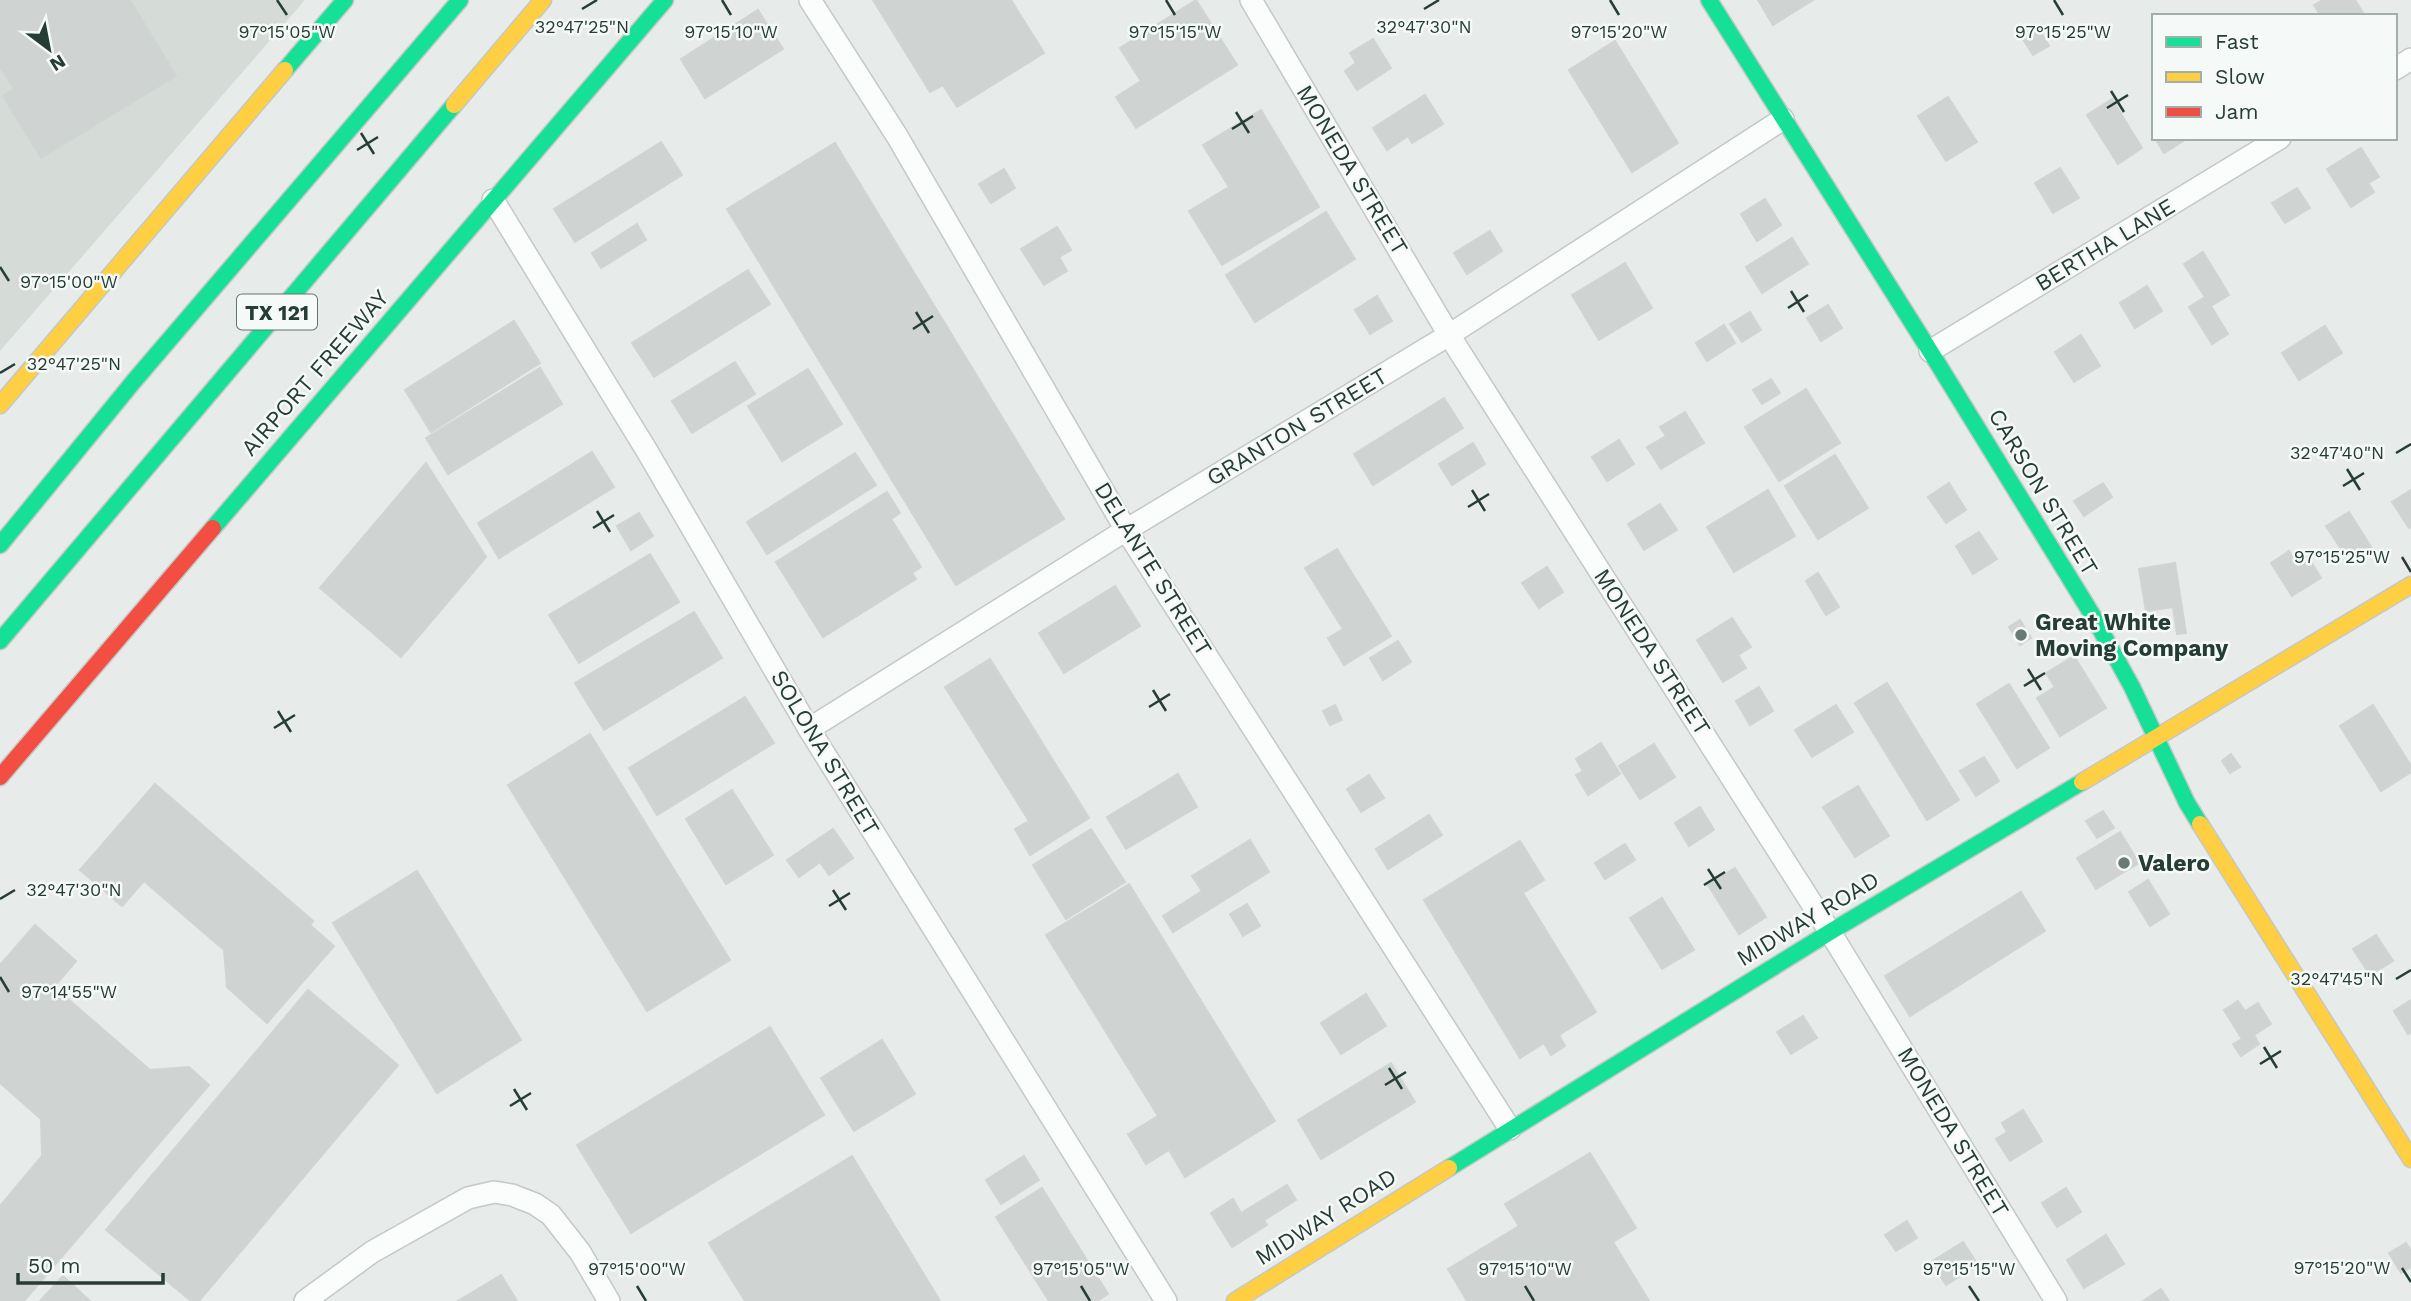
<svg xmlns="http://www.w3.org/2000/svg" width="2411" height="1301" viewBox="0 0 2411 1301" font-family="'Work Sans',sans-serif">
	<style>
		.built { fill: #d5dcd8 }
		.building { fill: #cfd4d2; stroke: #d0d4d2; stroke-width: 2 }
		.lines { fill: none; stroke-linecap: round; stroke-linejoin: round }
		.street-casing { stroke: #c4c8c6; stroke-width: 24 }
		.fast-casing { stroke: #c3c9c6; stroke-width: 19 }
		.slow-casing { stroke: #c3c9c6; stroke-width: 19 }
		.jam-casing { stroke: #c3c9c6; stroke-width: 19 }
		.street { stroke: #fbfcfc; stroke-width: 21 }
		.fast { stroke: #16e098; stroke-width: 16 }
		.slow { stroke: #ffcf43; stroke-width: 16 }
		.jam { stroke: #f24e42; stroke-width: 16 }
		.ticks { fill: none; stroke: #253d35; stroke-width: 2.5 }
		.poi-dot { fill: #697a74; stroke: #f5f9f7; stroke-width: 2.5 }
		.labels { text-anchor: middle; dominant-baseline: central; stroke-width: 5; stroke-linejoin: round; paint-order: stroke }
		.shield { fill: #f5f9f7; stroke: #63756f; stroke-width: 2 }
		.shield-label { font-size: 21px; font-weight: bold; fill: #253d35 }
		.street-label { font-size: 23px; fill: #253d35; stroke: #f5f9f7 }
		.poi-label { font-size: 23px; font-weight: bold; fill: #253d35; stroke: #f5f9f7; text-anchor: start }
		.ticks-label { font-size: 18px; text-anchor: middle; fill: #253d35; stroke: #f5f9f7; stroke-width: 5; stroke-linejoin: round; paint-order: stroke }
	</style>
	<rect width="100%" height="100%" fill="#e7ebe9"/>
	<polygon class="built" points="0,0 305,0 0,351"/>
	<g class="building">
		<polygon points="0,0 130,0 176,76 41,158 3,96 14,89 0,67"/>
		<polygon points="873,0 1011,0 1044,53 957,107 943,85 930,92"/>
		<polygon points="1196,0 1237,65 1136,128 1116,97 1141,81 1120,48"/>
		<polygon points="1758,0 1813,0 1773,25"/>
		<polygon points="2323,0 2355,0 2365,16 2321,16 2314,5"/>
		<polygon points="758,10 783,49 705,98 681,59"/>
		<polygon points="2037,26 2049,46 2033,55 2021,36"/>
		<polygon points="1373,39 1391,68 1357,90 1345,71 1356,63 1350,53"/>
		<polygon points="1615,41 1678,143 1632,172 1569,70"/>
		<polygon points="1425,95 1443,124 1412,143 1408,136 1387,150 1373,128"/>
		<polygon points="1948,97 1977,142 1946,161 1918,116"/>
		<polygon points="2112,99 2142,148 2118,164 2087,115"/>
		<polygon points="1261,110 1319,207 1222,265 1189,211 1229,187 1203,145"/>
		<polygon points="2155,138 2188,138 2164,153"/>
		<polygon points="661,142 682,175 575,242 554,209"/>
		<polygon points="835,143 1064,519 956,585 727,209"/>
		<polygon points="2361,148 2379,177 2368,183 2374,192 2351,207 2327,169"/>
		<polygon points="2060,168 2079,198 2053,213 2035,183"/>
		<polygon points="1004,169 1015,188 991,203 979,184"/>
		<polygon points="2297,188 2310,208 2285,223 2272,203"/>
		<polygon points="1765,199 1781,225 1757,241 1741,214"/>
		<polygon points="1326,212 1355,259 1255,322 1226,275"/>
		<polygon points="637,224 646,240 601,268 592,253"/>
		<polygon points="1057,227 1071,250 1059,257 1067,271 1044,285 1021,249"/>
		<polygon points="1490,231 1502,251 1467,274 1454,253"/>
		<polygon points="1792,238 1808,264 1762,293 1746,267"/>
		<polygon points="2203,252 2229,295 2211,306 2228,334 2212,344 2189,307 2205,297 2184,264"/>
		<polygon points="1625,263 1652,308 1599,340 1572,295"/>
		<polygon points="748,270 770,304 654,377 632,343"/>
		<polygon points="2147,286 2162,311 2135,328 2120,303"/>
		<polygon points="1377,296 1392,321 1370,334 1355,310"/>
		<polygon points="1828,305 1842,328 1821,341 1807,318"/>
		<polygon points="1750,312 1761,330 1742,342 1730,324"/>
		<polygon points="514,321 540,363 431,432 405,390"/>
		<polygon points="1724,325 1735,343 1707,361 1696,343"/>
		<polygon points="2325,326 2342,353 2299,380 2282,353"/>
		<polygon points="2081,335 2100,366 2074,382 2055,352"/>
		<polygon points="735,362 755,394 692,433 672,401"/>
		<polygon points="540,368 562,404 448,474 426,438"/>
		<polygon points="808,369 842,424 782,461 748,406"/>
		<polygon points="1771,379 1780,393 1762,404 1753,390"/>
		<polygon points="1806,389 1840,443 1779,481 1745,427"/>
		<polygon points="1444,398 1463,428 1373,485 1354,454"/>
		<polygon points="1685,412 1704,443 1661,469 1647,447 1666,436 1660,427"/>
		<polygon points="1619,440 1634,464 1607,481 1592,457"/>
		<polygon points="1473,443 1485,464 1452,485 1439,464"/>
		<polygon points="592,452 614,487 499,558 478,523"/>
		<polygon points="855,453 876,485 767,554 747,522"/>
		<polygon points="1835,455 1868,508 1818,539 1785,486"/>
		<polygon points="426,463 486,557 401,657 320,588"/>
		<polygon points="1949,483 1966,510 1946,523 1928,497"/>
		<polygon points="2103,483 2112,497 2084,516 2074,501"/>
		<polygon points="1768,490 1795,536 1734,572 1707,527"/>
		<polygon points="2411,490 2411,527 2409,528 2392,502"/>
		<polygon points="887,492 900,513 891,519 921,567 912,573 916,579 823,637 776,562"/>
		<polygon points="1660,504 1677,530 1644,550 1628,524"/>
		<polygon points="2349,512 2371,547 2349,561 2326,526"/>
		<polygon points="639,513 653,536 631,550 617,526"/>
		<polygon points="1979,532 1997,559 1973,574 1956,546"/>
		<polygon points="1337,549 1391,636 1344,665 1328,638 1343,629 1305,568"/>
		<polygon points="2289,551 2297,564 2308,557 2321,578 2292,596 2271,563"/>
		<polygon points="650,554 679,602 579,663 549,615"/>
		<polygon points="2175,563 2186,633 2177,634 2173,607 2146,611 2139,569"/>
		<polygon points="1547,567 1563,592 1539,608 1522,583"/>
		<polygon points="1818,573 1839,607 1826,615 1806,581"/>
		<polygon points="1115,586 1140,626 1064,673 1039,633"/>
		<polygon points="694,612 722,658 604,730 575,683"/>
		<polygon points="1732,618 1751,647 1738,655 1746,668 1723,682 1697,640"/>
		<polygon points="2020,620 2031,638 2020,645 2009,627"/>
		<polygon points="1398,641 1411,662 1383,680 1370,658"/>
		<polygon points="2074,656 2106,708 2060,736 2037,698 2055,687 2046,673"/>
		<polygon points="990,659 1089,818 1030,855 1015,829 1029,821 945,687"/>
		<polygon points="1887,683 1959,800 1927,820 1855,703"/>
		<polygon points="2009,684 2049,748 2017,768 1977,704"/>
		<polygon points="1759,687 1773,711 1750,725 1736,701"/>
		<polygon points="745,697 774,743 657,815 629,768"/>
		<polygon points="1335,705 1342,720 1330,725 1323,711"/>
		<polygon points="1836,705 1853,732 1812,757 1795,730"/>
		<polygon points="2373,705 2411,766 2411,772 2381,791 2340,726"/>
		<polygon points="590,734 730,960 647,1011 508,785"/>
		<polygon points="1601,743 1620,774 1588,795 1576,775 1583,771 1576,759"/>
		<polygon points="1654,744 1675,777 1640,799 1619,766"/>
		<polygon points="2231,754 2240,767 2230,773 2222,761"/>
		<polygon points="1984,757 1999,781 1976,796 1960,771"/>
		<polygon points="1178,774 1197,807 1126,849 1107,817"/>
		<polygon points="1369,775 1384,798 1361,812 1347,789"/>
		<polygon points="155,784 313,921 310,925 334,946 267,1023 227,987 224,950 144,881 122,906 80,870"/>
		<polygon points="1858,786 1889,836 1855,857 1823,807"/>
		<polygon points="732,790 773,855 726,884 686,819"/>
		<polygon points="1700,807 1714,830 1689,846 1675,823"/>
		<polygon points="2103,811 2114,828 2097,838 2086,821"/>
		<polygon points="1429,815 1442,835 1388,869 1376,849"/>
		<polygon points="833,829 853,858 829,875 820,862 799,877 787,860"/>
		<polygon points="1091,829 1125,882 1066,919 1033,865"/>
		<polygon points="2120,832 2139,863 2096,889 2077,858"/>
		<polygon points="1250,840 1269,872 1173,932 1163,916 1202,891 1192,876"/>
		<polygon points="1520,841 1544,880 1523,893 1596,1012 1559,1035 1565,1046 1551,1055 1544,1043 1520,1058 1424,900"/>
		<polygon points="1625,844 1635,860 1605,879 1595,863"/>
		<polygon points="1735,868 1766,917 1739,934 1708,885"/>
		<polygon points="417,871 521,1040 437,1093 333,923"/>
		<polygon points="2148,880 2169,914 2150,926 2129,892"/>
		<polygon points="1129,884 1275,1121 1185,1177 1169,1150 1146,1164 1128,1134 1158,1116 1046,935"/>
		<polygon points="2021,892 2045,931 1910,1016 1885,976"/>
		<polygon points="1662,898 1694,950 1662,969 1630,918"/>
		<polygon points="1247,904 1260,926 1243,936 1230,914"/>
		<polygon points="35,925 76,961 54,987 150,1070 189,1067 209,1085 24,1301 0,1301 0,1206 42,1156 41,1119 0,1083 0,965"/>
		<polygon points="2376,935 2393,961 2370,975 2353,949"/>
		<polygon points="308,990 398,1065 199,1301 191,1301 106,1230"/>
		<polygon points="1366,994 1386,1026 1341,1054 1321,1023"/>
		<polygon points="2411,1000 2411,1032 2408,1034 2394,1011"/>
		<polygon points="2238,1001 2245,1011 2258,1003 2271,1024 2254,1035 2259,1044 2241,1056 2233,1044 2242,1039 2224,1010"/>
		<polygon points="1803,1016 1817,1038 1791,1054 1777,1032"/>
		<polygon points="770,1027 824,1115 631,1233 577,1145"/>
		<polygon points="882,1040 915,1094 854,1131 821,1078"/>
		<polygon points="1391,1063 1415,1102 1321,1159 1298,1120"/>
		<polygon points="2023,1110 2042,1141 2010,1161 1996,1139 2007,1132 2002,1123"/>
		<polygon points="1590,1153 1636,1228 1613,1242 1649,1301 1467,1301 1448,1269 1519,1226 1505,1204"/>
		<polygon points="852,1156 940,1301 745,1301 709,1243"/>
		<polygon points="1024,1156 1039,1180 1001,1204 986,1180"/>
		<polygon points="1287,1185 1296,1200 1264,1220 1267,1225 1232,1247 1211,1213 1233,1199 1241,1213"/>
		<polygon points="1042,1188 1108,1294 1097,1301 1049,1301 996,1217"/>
		<polygon points="2066,1188 2081,1212 2057,1227 2042,1203"/>
		<polygon points="1907,1221 1917,1238 1896,1251 1885,1235"/>
		<polygon points="2106,1235 2124,1264 2084,1288 2067,1260"/>
		<polygon points="1963,1242 1978,1265 1946,1285 1931,1262"/>
		<polygon points="2406,1243 2411,1251 2411,1267 2401,1273 2389,1253"/>
		<polygon points="501,1275 517,1301 458,1301"/>
		<polygon points="63,1276 90,1301 40,1301"/>
		<polygon points="2161,1289 2169,1301 2143,1301"/>
	</g>
	<g class="lines">
		<g class="street-casing">
			<g id="street">
				<polyline points="810,0 897,136 1126,530 1510,1129"/>
				<polyline points="1251,0 1449,335 1830,932 2056,1301"/>
				<polyline points="2395,69 2411,59"/>
				<polyline points="493,200 647,451 809,729 1166,1301"/>
				<polyline points="1930,351 2280,138"/>
				<polyline points="809,729 1126,530 1449,335 1783,119"/>
				<polyline points="305,1301 372,1252 468,1198 494,1192 512,1195 535,1204 551,1215 580,1252 609,1301"/>
			</g>
		</g>
		<g class="fast-casing">
			<g id="fast">
				<polyline points="1709,0 1930,351 2093,616 2132,687 2187,803 2200,824"/>
				<polyline points="285,70 345,0"/>
				<polyline points="213,528 665,0"/>
				<polyline points="0,545 134,381 460,0"/>
				<polyline points="0,641 454,105"/>
				<polyline points="1449,1168 1830,932 2082,782"/>
			</g>
		</g>
		<g class="slow-casing">
			<g id="slow">
				<polyline points="454,105 543,0"/>
				<polyline points="0,405 285,70"/>
				<polyline points="2082,782 2411,585"/>
				<polyline points="2200,824 2411,1159"/>
				<polyline points="1235,1301 1449,1168"/>
			</g>
		</g>
		<g class="jam-casing">
			<polyline id="jam" points="0,777 213,528"/>
		</g>
		<use href="#street" class="street"/>
		<use href="#fast" class="fast"/>
		<use href="#slow" class="slow"/>
		<use href="#jam" class="jam"/>
	</g>
	<path class="ticks" d="M277 0 287 15M722 0 731 15M1166 0 1175 15M1610 0 1619 15M2054 0 2063 15M582 9 597 0M1424 9 1439 0M2111 91 2124 112M2107 108 2128 95M1236 112 1249 133M1232 129 1253 116M361 133 374 154M357 150 378 137M0 267 9 281M1791 291 1804 312M1788 308 1808 295M916 312 929 333M913 329 933 316M0 373 15 364M2396 453 2411 444M2347 469 2360 490M2343 486 2364 473M1472 490 1485 511M1468 507 1489 494M597 511 610 532M593 528 614 515M2402 557 2411 572M2028 669 2041 690M2024 686 2045 673M1153 690 1166 711M1149 707 1170 694M278 711 291 732M274 728 295 715M1708 869 1721 889M1704 885 1725 872M833 890 846 910M0 899 15 890M829 906 850 893M0 977 9 992M2396 979 2411 970M2264 1047 2277 1068M2260 1064 2281 1051M1389 1068 1402 1089M1385 1085 1406 1072M514 1089 527 1110M510 1106 531 1093M2402 1268 2411 1282M637 1286 646 1301M1081 1286 1090 1301M1525 1286 1534 1301M1969 1286 1979 1301"/>
	<g class="poi-dot">
		<circle cx="2021" cy="635" r="7"/>
		<circle cx="2124" cy="863" r="7"/>
	</g>
	<g class="labels">
		<rect class="shield" x="237" y="294.5" width="80" height="35" rx="5"/>
		<g class="shield-label">
			<text x="277" y="312">TX 121</text>
		</g>
		<g class="street-label">
			<text transform="translate(1352 170) rotate(59)">MONEDA STREET</text>
			<text transform="translate(2105 245) rotate(-31)">BERTHA LANE</text>
			<text transform="translate(315 373) rotate(-49)">AIRPORT FREEWAY</text>
			<text transform="translate(1297 427) rotate(-31)">GRANTON STREET</text>
			<text transform="translate(2043 492) rotate(59)">CARSON STREET</text>
			<text transform="translate(1153 569) rotate(58)">DELANTE STREET</text>
			<text transform="translate(1652 652) rotate(57)">MONEDA STREET</text>
			<text transform="translate(825 753) rotate(59)">SOLONA STREET</text>
			<text transform="translate(1808 919) rotate(-31)">MIDWAY ROAD</text>
			<text transform="translate(1953 1132) rotate(59)">MONEDA STREET</text>
			<text transform="translate(1326 1217) rotate(-32)">MIDWAY ROAD</text>
		</g>
		<g class="poi-label">
			<text x="2035" y="622">Great White<tspan x="2035" dy="26">Moving Company</tspan></text>
			<text x="2138" y="863">Valero</text>
		</g>
	</g>
	<g class="ticks-label">
		<text x="1424" y="33">32°47'30"N</text>
		<text x="582" y="33">32°47'25"N</text>
		<text x="1619" y="38">97°15'20"W</text>
		<text x="2063" y="38">97°15'25"W</text>
		<text x="287" y="38">97°15'05"W</text>
		<text x="731" y="38">97°15'10"W</text>
		<text x="1175" y="38">97°15'15"W</text>
		<text x="69" y="288">97°15'00"W</text>
		<text x="74" y="370">32°47'25"N</text>
		<text x="2337" y="459">32°47'40"N</text>
		<text x="2342" y="563">97°15'25"W</text>
		<text x="74" y="896">32°47'30"N</text>
		<text x="2337" y="985">32°47'45"N</text>
		<text x="69" y="998">97°14'55"W</text>
		<text x="2342" y="1274">97°15'20"W</text>
		<text x="637" y="1275">97°15'00"W</text>
		<text x="1081" y="1275">97°15'05"W</text>
		<text x="1525" y="1275">97°15'10"W</text>
		<text x="1969" y="1275">97°15'15"W</text>
	</g>
	<rect x="2152" y="14" width="245" height="126" fill="#f5f9f7" stroke="#a2aea9" stroke-width="2"/>
	<rect x="2166" y="37" width="35" height="10" fill="#16e098" stroke="#a2aea9" stroke-width="2"/>
	<text x="2215" y="49" font-size="21" fill="#253d35">Fast</text>
	<rect x="2166" y="72" width="35" height="10" fill="#ffcf43" stroke="#a2aea9" stroke-width="2"/>
	<text x="2215" y="84" font-size="21" fill="#253d35">Slow</text>
	<rect x="2166" y="107" width="35" height="10" fill="#f24e42" stroke="#a2aea9" stroke-width="2"/>
	<text x="2215" y="119" font-size="21" fill="#253d35">Jam</text>
	<g transform="translate(49 49) rotate(148)" stroke="#f5f9f7" stroke-width="5" paint-order="stroke">
	<path d="M0-5L12 26L0 18L-12 26Z" fill="#253d35"/>
	<text y="-10" font-size="19" font-weight="bold" text-anchor="middle" fill="#253d35">N</text>
	</g>
	<path d="M18 1273v10h145v-10" fill="none" stroke="#253d35" stroke-width="3.5"/>
	<text x="28" y="1273" font-size="21" fill="#253d35" stroke="#f5f9f7" stroke-width="5" paint-order="stroke">50 m</text>
</svg>
